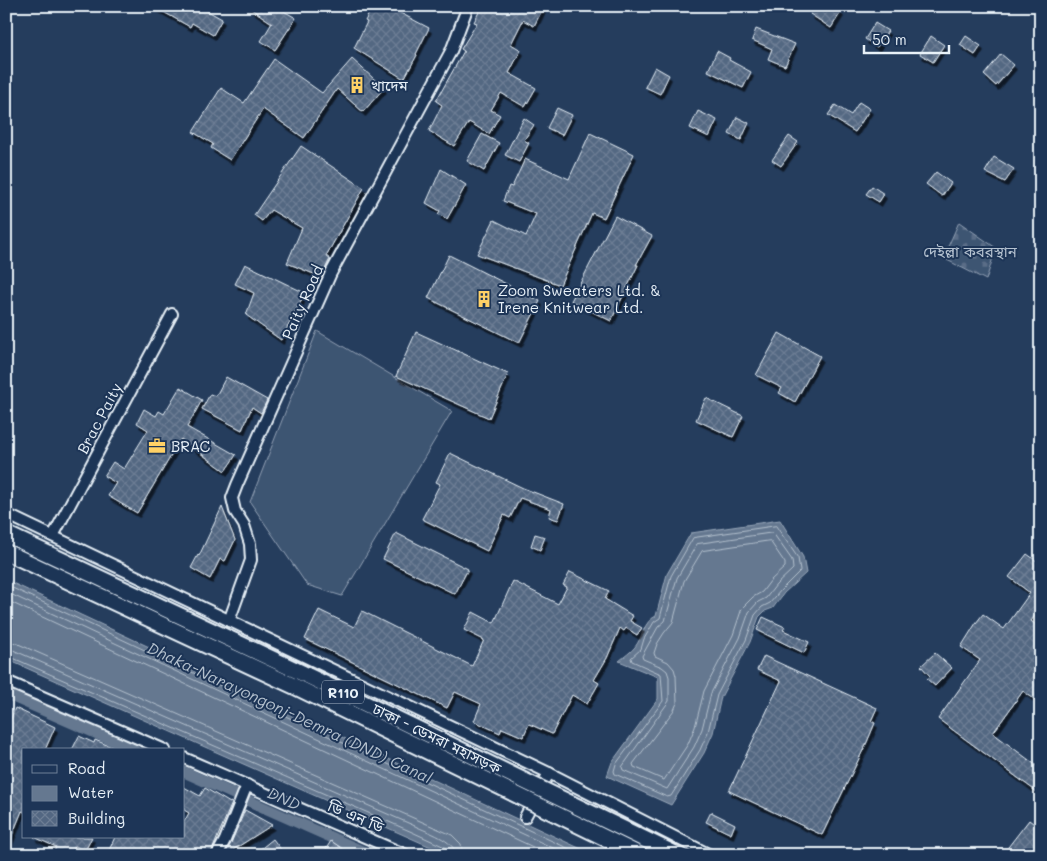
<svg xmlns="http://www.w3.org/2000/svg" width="1047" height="861" viewBox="0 0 1047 861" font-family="Mali,'Noto Sans Bengali',sans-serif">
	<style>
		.grass { fill: #3e5472; stroke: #93a2b5 }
		.cemetery { fill: url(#cemetery-stones); stroke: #93a2b5 }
		.water { fill: #657890; stroke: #99a8ba }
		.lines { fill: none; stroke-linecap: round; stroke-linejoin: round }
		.shore { stroke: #b4c1ce; stroke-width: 1 }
		.canal { stroke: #657890; stroke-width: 11 }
		.building { fill: url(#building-cross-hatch); stroke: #e8f1f8; filter: url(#shadow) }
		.minor-casing { stroke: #e8f1f8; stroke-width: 14 }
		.minor { stroke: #1d3557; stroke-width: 10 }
		.primary-bridge-casing { stroke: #e8f1f8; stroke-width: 19; stroke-linecap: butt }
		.primary-bridge { stroke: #1d3557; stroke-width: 15 }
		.labels { text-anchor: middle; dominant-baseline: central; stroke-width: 4; stroke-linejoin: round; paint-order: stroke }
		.shield { fill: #1d3557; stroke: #abb9c8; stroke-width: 1 }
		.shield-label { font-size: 14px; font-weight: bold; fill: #e8f1f8 }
		.poi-label { font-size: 15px; fill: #e8f1f8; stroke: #1d3557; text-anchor: start }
		.park-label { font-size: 15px; fill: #b5c2d0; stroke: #1d3557 }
		.street-label { font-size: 15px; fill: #e8f1f8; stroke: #1d3557 }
		.water-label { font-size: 16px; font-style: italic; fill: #b4c1ce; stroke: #1d3557 }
	</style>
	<defs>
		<pattern id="cemetery-stones" width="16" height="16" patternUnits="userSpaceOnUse" patternTransform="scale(1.25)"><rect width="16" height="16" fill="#3e5472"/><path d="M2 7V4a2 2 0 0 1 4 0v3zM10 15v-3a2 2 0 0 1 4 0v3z" fill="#5a6d87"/></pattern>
		<pattern id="building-cross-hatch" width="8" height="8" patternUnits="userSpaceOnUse" patternTransform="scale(1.25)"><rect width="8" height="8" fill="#536782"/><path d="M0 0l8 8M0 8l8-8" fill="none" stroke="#6c7d94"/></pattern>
		<filter id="shadow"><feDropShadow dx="2.5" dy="4.5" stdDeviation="0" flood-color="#0009"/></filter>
	</defs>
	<rect width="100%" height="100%" fill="#253d5d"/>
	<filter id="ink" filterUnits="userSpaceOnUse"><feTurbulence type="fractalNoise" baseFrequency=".02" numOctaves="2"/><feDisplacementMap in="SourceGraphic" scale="10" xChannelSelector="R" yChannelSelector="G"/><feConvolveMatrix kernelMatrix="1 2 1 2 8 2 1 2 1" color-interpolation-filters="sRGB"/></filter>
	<g filter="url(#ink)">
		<polygon class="grass" points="317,331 452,411 342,596 307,585 250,502"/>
		<polygon class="cemetery" points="959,222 996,248 986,280 943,258"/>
		<g class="water">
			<path d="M780 520 803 557 806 573 784 593 773 608 765 611 759 617 750 642 721 697 713 733 704 753 671 805 607 776 612 762 658 699V677L619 661C625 656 631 652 635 647 643 637 643 622 656 616L667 574 691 533Z"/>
			<polygon points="6,580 594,855 449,855 6,659"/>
		</g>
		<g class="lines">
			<g class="shore">
				<polygon points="776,526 798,558 800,571 781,590 770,603 762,607 755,615 746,640 717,695 708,732 700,750 671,796 667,797 615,774 614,771 616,764 663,701 661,674 632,661 631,658 641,649 644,639 654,622 660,618 671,576 693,538"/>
				<polygon points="773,533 792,560 793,569 776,585 766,598 758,602 749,612 740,638 711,693 702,729 694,747 667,789 623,770 622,767 669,701 669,677 667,671 662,667 643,659 642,656 658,627 665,621 677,578 697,544"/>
				<polygon points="770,541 785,563 785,567 771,580 762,592 753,597 742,608 733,635 704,691 695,727 688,744 664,780 634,767 633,764 674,710 677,703 676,676 674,669 668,662 655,656 654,653 657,644 664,633 673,622 684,581 702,551"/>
				<polyline points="6,585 582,855"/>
				<polyline points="6,592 568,855"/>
				<polyline points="6,600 550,855"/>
				<polyline points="6,641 16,643 452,835 461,844 463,855"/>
				<path d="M6 649 13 650 415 826C427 832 455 840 456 855"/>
				<polyline points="6,655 412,832 447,848 450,855"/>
			</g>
			<g class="canal">
				<polyline points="6,694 134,750"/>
				<polyline points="184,772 371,855"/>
			</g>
		</g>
		<g class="building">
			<polygon points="153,6 199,6 222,19 213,35 192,23 190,27"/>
			<polygon points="247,6 275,6 296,18 275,50 261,41 272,23"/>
			<polygon points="373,6 387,6 429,28 416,54 417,55 404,79 354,48 367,22 365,21"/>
			<polygon points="482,6 544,6 534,26 523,20 511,44 521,50 509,73 536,88 525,107 501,93 491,110 500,115 489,134 469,122 454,146 429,131 442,105 436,101 464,51 461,49 477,23 474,22"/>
			<polygon points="815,6 832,6 841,12 831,28 810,14"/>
			<polygon points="875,23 888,31 877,47 865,39"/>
			<polygon points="756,29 795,44 785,66 768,59 772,49 752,40"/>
			<polygon points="931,36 944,45 933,62 920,54"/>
			<polygon points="966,36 981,46 975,55 960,45"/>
			<polygon points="717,51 730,58 729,60 751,72 743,88 708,71"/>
			<polygon points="1001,54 1014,65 996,86 984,75"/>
			<polygon points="274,59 322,93 352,59 384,88 363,112 337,89 304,138 263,109 230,160 211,148 213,144 193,132 221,88 244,103"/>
			<polygon points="655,67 669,75 660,94 645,87"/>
			<polygon points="859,102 870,109 855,132 828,115 835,105 851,115"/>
			<polygon points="557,108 572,115 562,135 547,128"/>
			<polygon points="698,111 717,120 709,137 690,128"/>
			<polygon points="737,117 749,123 741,140 729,134"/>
			<polygon points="524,118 534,125 524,140 529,143 519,162 505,155"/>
			<polygon points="590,133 634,154 604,218 592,213 560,285 477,254 494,220 526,236 536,214 503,201 509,186 512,187 525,159 569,179"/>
			<polygon points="482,134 499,143 484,171 467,161"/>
			<polygon points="789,136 798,142 781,166 772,160"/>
			<polygon points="301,146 364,188 326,256 330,259 321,277 287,263 302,228 271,210 262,221 254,215"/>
			<polygon points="994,157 1014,169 1005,182 985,172"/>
			<polygon points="441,169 466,185 447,219 438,214 440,211 426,203"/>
			<polygon points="936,172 951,183 942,196 926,184"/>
			<polygon points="872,186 884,194 879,202 866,194"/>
			<polygon points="615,216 652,236 636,265 638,265 611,321 571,301"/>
			<polygon points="449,255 540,301 519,343 428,298"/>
			<polygon points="245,264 305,293 281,340 246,315 254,293 235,284"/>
			<polygon points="416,332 508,374 489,418 396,376"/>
			<polygon points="779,333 820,356 795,402 779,393 782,388 756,375"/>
			<polygon points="226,377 267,400 261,413 252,407 242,430 202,409 210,394 216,396"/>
			<polygon points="180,387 202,400 187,427 236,455 225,471 181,439 137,513 108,496 116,483 104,476 113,462 124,469 148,430 137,423 144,409 156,416 159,411 164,414"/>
			<polygon points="706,398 743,416 733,437 696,420"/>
			<polygon points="450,453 523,488 564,504 558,520 549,517 551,509 520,498 510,518 504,515 487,551 422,519 440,484 436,482"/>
			<polygon points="222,507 235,540 225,561 220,559 210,579 191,568 198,555 199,556"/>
			<polygon points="396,533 468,569 455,594 383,559"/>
			<polygon points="535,534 545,537 540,550 531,546"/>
			<polygon points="1027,554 1041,564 1041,608 1031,621 1041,629 1041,704 1023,691 993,733 1041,769 1041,795 938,719 980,660 961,647 976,623 983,614 1004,629 1030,593 1009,577"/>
			<polygon points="570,572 609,591 605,599 633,616 630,621 642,628 637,635 626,628 624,631 620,628 607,658 594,680 599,683 587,704 572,695 552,734 529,724 523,737 502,728 500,733 474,721 481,704 455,692 447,708 305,639 319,610 354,627 362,611 472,666 484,640 464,630 473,612 494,623 513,581 558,604 567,587 563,585"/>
			<polygon points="763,617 785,627 783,630 809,642 804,653 757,630"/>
			<polygon points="935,653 952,668 935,686 927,679 930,676 921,666"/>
			<polygon points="764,656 877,708 871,721 875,723 867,742 822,835 729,791 781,681 757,670"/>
			<polygon points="15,708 55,727 45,750 24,750 24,812 22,811 7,848 6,795 12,781 6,778 6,731"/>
			<polygon points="79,736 94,743 95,740 119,750 72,750"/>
			<polygon points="184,787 200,796 205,788 230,803 230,802 232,803 210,855 107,855 115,837 184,837 184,822 189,813 184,810"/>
			<polygon points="245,810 272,825 225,855 231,843"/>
			<polygon points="711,812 735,824 731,834 706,822"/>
			<polygon points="1029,820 1041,829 1041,855 1002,855"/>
			<polygon points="34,837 92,837 85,851 75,846 71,855 53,855 56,847"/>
			<polygon points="273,839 285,855 253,855"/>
			<polygon points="331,841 352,855 322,855"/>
		</g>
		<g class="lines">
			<g class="minor-casing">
				<g id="minor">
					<polyline points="6,514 549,773 710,855"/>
					<polyline points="53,536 172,314"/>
					<polyline points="229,621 251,560 250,544 244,525 235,511 232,498 237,485 331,273 451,51 468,6"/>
					<polyline points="6,681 165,750"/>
					<polyline points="184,758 406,855"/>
					<polyline points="525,817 549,773"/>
					<polyline points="217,855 225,840 247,785"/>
				</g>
			</g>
			<use href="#minor" class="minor"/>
			<g class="primary-bridge-casing">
				<g id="primary-bridge">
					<polyline points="6,534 302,673 677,855"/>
					<polyline points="6,552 296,687 640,855"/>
				</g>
			</g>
			<use href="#primary-bridge" class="primary-bridge"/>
		</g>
	</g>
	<defs>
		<g id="building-bare" transform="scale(1.35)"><path d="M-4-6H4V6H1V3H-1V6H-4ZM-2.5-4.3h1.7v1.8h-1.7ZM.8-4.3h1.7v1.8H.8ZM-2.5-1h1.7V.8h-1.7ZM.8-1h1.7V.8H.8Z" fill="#ffd166" stroke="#1d3557" stroke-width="2.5" paint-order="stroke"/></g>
		<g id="office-bare" transform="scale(1.35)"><path d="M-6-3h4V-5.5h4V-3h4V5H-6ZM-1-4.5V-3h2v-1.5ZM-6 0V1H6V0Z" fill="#ffd166" stroke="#1d3557" stroke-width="2.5" paint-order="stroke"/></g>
	</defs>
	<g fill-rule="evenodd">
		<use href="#building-bare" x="357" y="85"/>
		<use href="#building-bare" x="484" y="299"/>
		<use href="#office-bare" x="157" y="446"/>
	</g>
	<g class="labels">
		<rect class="shield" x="322" y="680.5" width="42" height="23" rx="4"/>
		<g class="shield-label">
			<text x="343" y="692">R110</text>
		</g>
		<g class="poi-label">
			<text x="371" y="85">খাদেম</text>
			<text x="498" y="290">Zoom Sweaters Ltd. &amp;<tspan x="498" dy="17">Irene Knitwear Ltd.</tspan></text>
			<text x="171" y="446">BRAC</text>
		</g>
		<g class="park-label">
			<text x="970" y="251">দেইল্লা কবরস্থান</text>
		</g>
		<g class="street-label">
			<text transform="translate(302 302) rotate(-66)">Paity Road</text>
			<text transform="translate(99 418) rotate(-62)">Brac Paity</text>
			<text transform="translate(437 738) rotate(26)">ঢাকা - ডেমরা মহাসড়ক</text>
			<text transform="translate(356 816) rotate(23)">ডি এন ডি</text>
		</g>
		<g class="water-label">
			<text transform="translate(290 712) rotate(25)">Dhaka-Narayongonj-Demra (DND) Canal</text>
			<text transform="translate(284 798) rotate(24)">DND</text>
		</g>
	</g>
	<rect width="1047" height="861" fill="none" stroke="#1d3557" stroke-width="25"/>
	<rect x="12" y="12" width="1022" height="836" fill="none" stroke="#e8f1f8" stroke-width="2" filter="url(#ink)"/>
	<rect x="22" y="748" width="162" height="90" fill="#1d3557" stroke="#6e8097"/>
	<rect x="32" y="765" width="25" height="8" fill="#1d3557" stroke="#6e8097"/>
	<text x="68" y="774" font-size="15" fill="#e8f1f8">Road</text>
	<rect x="32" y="786" width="25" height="15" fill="#657890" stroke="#6e8097"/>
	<text x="68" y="798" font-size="15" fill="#e8f1f8">Water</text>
	<rect x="32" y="811" width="25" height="15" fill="url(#building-cross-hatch)" stroke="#6e8097"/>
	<text x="68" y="824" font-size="15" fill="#e8f1f8">Building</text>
	<path d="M864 45v8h85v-8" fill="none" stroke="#e8f1f8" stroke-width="2.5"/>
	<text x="872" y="45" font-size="15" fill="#e8f1f8" stroke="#1d3557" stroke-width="4" paint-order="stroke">50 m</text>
</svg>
